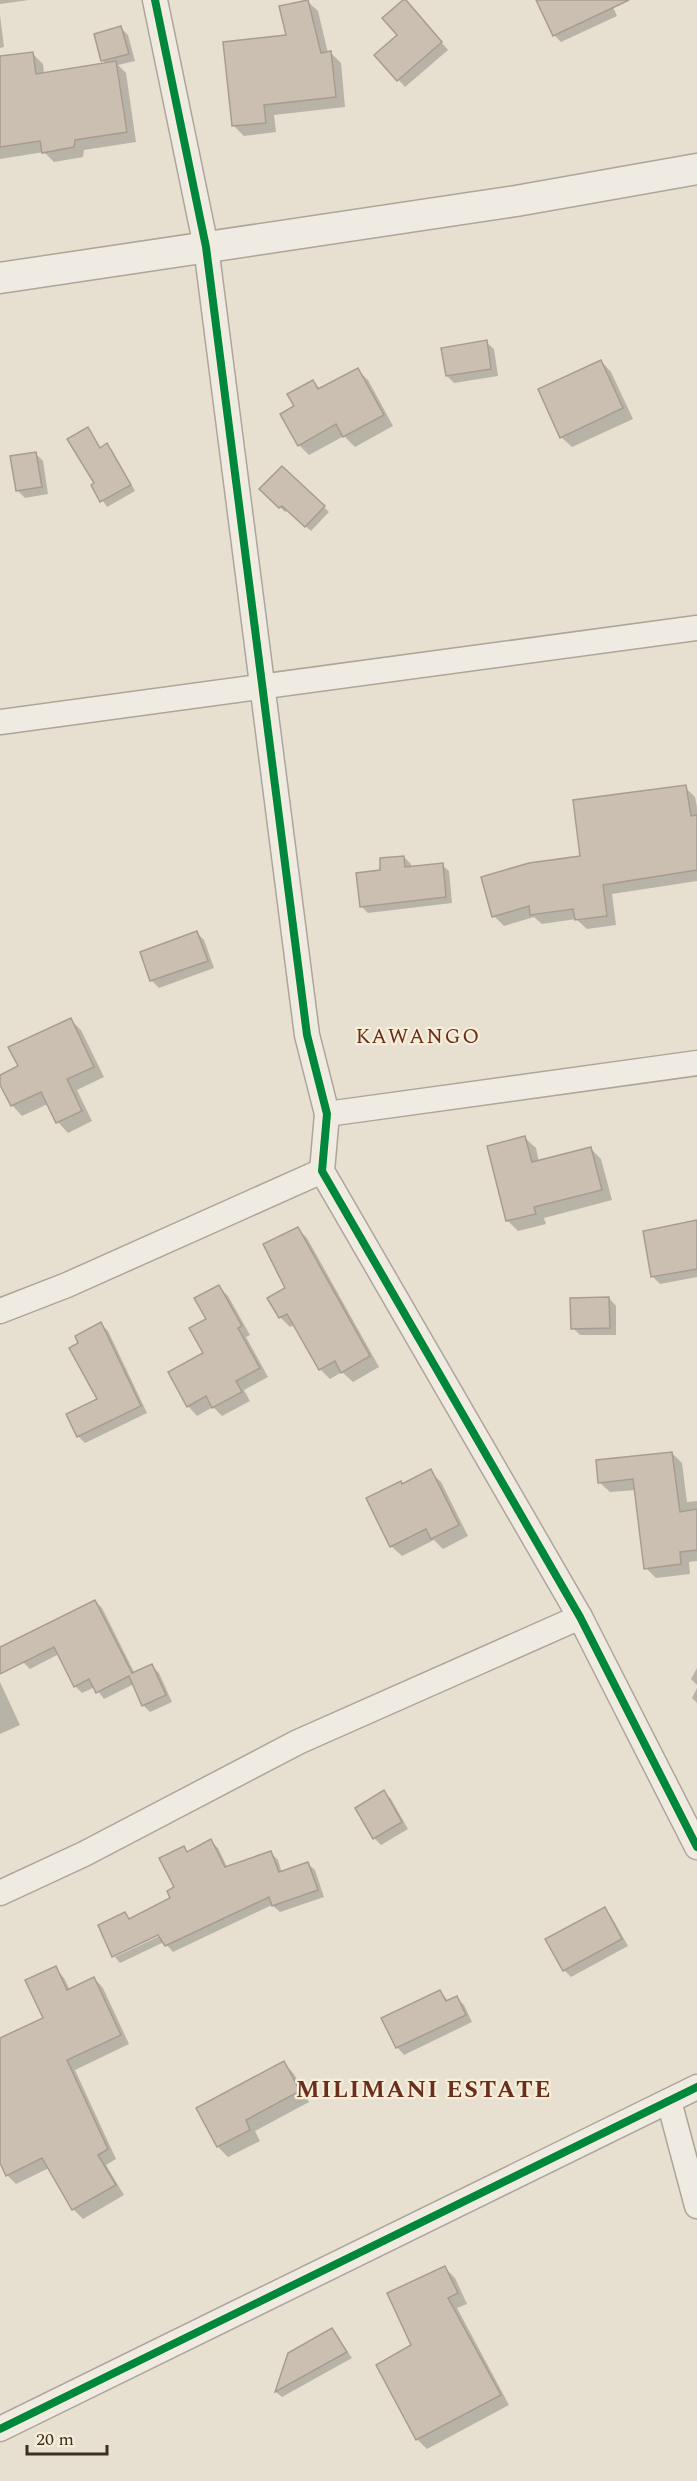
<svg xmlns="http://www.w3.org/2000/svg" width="697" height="2481" viewBox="0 0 697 2481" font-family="Spectral,serif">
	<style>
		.shadow { fill: #0003 }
		.building { fill: #cbbfb2; stroke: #a89c90; stroke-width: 1.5 }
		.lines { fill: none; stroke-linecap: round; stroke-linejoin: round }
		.minor-casing { stroke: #ada599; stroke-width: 27 }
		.tertiary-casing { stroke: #ada599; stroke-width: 33 }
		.minor { stroke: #efebe3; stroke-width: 24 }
		.tertiary { stroke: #efebe3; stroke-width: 30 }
		.cycleway-casing { stroke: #f7eed8; stroke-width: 11 }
		.cycleway { stroke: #00873e; stroke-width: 8 }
		.labels { text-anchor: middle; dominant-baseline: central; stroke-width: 4.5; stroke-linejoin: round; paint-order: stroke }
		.quarter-label { font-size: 21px; letter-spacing: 1.5px; fill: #6b2e1e; stroke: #f7eed8 }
		.district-label { font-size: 24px; font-weight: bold; letter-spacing: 1.5px; fill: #6b2e1e; stroke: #f7eed8 }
	</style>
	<rect width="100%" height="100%" fill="#e7e0d1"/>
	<g class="shadow">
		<polygon points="0,0 29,0 0,4"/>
		<polygon points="544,0 610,0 617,16 561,42 554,35"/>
		<polygon points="307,1 318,11 328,53 331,53 341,63 345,107 274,115 276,132 244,136 234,126"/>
		<polygon points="412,8 448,50 405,87 376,55 399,35"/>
		<polygon points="0,15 4,47 0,48"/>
		<polygon points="121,28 128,35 135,61 118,65 126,73 136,142 84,150 83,157 54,162 44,152 0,159 0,58 32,53 43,64 44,74 107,64 103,61"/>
		<polygon points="486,342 494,349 498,376 454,383 447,376"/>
		<polygon points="601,361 611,372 633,419 572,447 561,437"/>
		<polygon points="357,370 368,380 393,426 355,447 344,436 309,455 299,445 296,407 313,381 321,390"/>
		<polygon points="87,429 101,449 107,445 112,450 135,491 107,507 93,486 96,484"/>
		<polygon points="36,454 43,461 48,494 25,498 18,491"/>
		<polygon points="282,468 329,512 311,531 288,510 285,512 261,489"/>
		<polygon points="685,787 695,797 697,807 697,881 612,894 616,925 587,929 576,919 542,924 534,917 504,926 494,916"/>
		<polygon points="404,857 411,864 411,868 442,865 449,871 452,903 368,913 361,906 382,871"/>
		<polygon points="197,933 204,940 214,968 159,988 152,981 142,953"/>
		<polygon points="70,1019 81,1030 104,1077 77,1090 92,1121 68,1133 58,1122 48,1104 22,1116 12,1105 0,1081 0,1077 20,1067"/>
		<polygon points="525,1138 536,1148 539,1162 590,1148 601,1159 612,1200 544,1218 546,1224 518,1231 508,1221"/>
		<polygon points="697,1222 697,1277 660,1284 653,1277 645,1232"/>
		<polygon points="297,1228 307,1238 379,1367 353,1382 342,1372 330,1379 320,1369 295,1325 290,1327 280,1317"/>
		<polygon points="219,1287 228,1296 250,1335 246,1337 268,1377 244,1390 250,1401 222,1416 213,1407 197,1416 188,1406 170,1372 205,1353 208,1320"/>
		<polygon points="609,1298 616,1306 616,1335 580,1335 573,1328"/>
		<polygon points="101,1324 108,1331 147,1413 85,1443 78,1436 99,1400 80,1344"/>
		<polygon points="672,1453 682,1463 687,1502 697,1501 697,1561 689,1562 690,1574 656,1578 646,1568 636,1490 610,1492 599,1482"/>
		<polygon points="430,1471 441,1482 468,1536 443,1549 434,1540 402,1556 391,1546 403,1485"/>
		<polygon points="95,1601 102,1608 135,1674 152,1666 159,1673 172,1702 150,1712 143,1705 134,1684 104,1699 95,1687 82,1693 75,1686 59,1654 30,1669 23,1662"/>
		<polygon points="697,1668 697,1685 691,1679"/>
		<polygon points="0,1682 20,1725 0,1734"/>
		<polygon points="697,1688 697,1703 692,1698"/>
		<polygon points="384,1792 391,1799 408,1829 381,1845 374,1838"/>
		<polygon points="211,1841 218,1848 227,1867 271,1853 278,1860 282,1873 308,1864 315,1870 324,1897 280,1912 272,1905 173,1952 164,1942 120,1963 115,1957 166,1933 165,1930 114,1954 114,1957 100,1926 125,1914 131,1920 172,1898 184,1848 188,1853"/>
		<polygon points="604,1909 611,1916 628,1946 571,1977 564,1970"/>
		<polygon points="55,1968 64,1978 70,1990 94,1978 103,1988 129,2044 75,2070 116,2159 106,2165 124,2195 83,2219 73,2209 49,2168 16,2184 7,2175 0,2160 0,2040 45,2019"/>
		<polygon points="440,1991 449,2002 457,1998 464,2005 472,2022 404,2055 397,2047"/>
		<polygon points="284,2063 294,2074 309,2102 255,2131 260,2141 228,2157 218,2147 198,2109"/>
		<polygon points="445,2268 455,2278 467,2304 457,2308 509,2405 427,2449 417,2439 413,2346"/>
		<polygon points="332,2329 352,2358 282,2397 276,2392 289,2354"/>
	</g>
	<g class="building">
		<polygon points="308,0 321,53 331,51 336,97 264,105 266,123 232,126 223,42 286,35 279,6"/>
		<polygon points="403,0 406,0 442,42 397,81 374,55 397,35 382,18"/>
		<polygon points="536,0 629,0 553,36"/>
		<polygon points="121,26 129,54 101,61 94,34"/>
		<polygon points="33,52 36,74 116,61 127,132 75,140 74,147 42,153 40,141 0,147 0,56"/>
		<polygon points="487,340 491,369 446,376 441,348"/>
		<polygon points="601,360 623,408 560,438 538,389"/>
		<polygon points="358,368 384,415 343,437 336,424 298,446 280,414 294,406 287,394 313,380 318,389"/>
		<polygon points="88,427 100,448 107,443 131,485 100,502 91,485 94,483 67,439"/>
		<polygon points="36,452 42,487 16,491 10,456"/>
		<polygon points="282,466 325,506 305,527 282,506 279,508 259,489"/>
		<polygon points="686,785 691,816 697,815 697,870 603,885 607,916 575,920 573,909 530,915 529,906 492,917 481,877 529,863 580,856 573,800"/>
		<polygon points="404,856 405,867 443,863 446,897 360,907 356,873 380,870 380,858"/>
		<polygon points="197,931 208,961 150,981 140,952"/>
		<polygon points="71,1018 94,1067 67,1079 82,1111 56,1123 41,1092 11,1106 0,1085 0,1075 18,1066 8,1047"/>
		<polygon points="525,1136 532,1162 591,1147 602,1190 534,1207 536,1214 506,1221 487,1146"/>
		<polygon points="697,1220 697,1269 651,1277 643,1231"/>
		<polygon points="298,1227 370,1356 341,1373 335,1361 319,1370 287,1314 279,1318 267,1298 285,1288 263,1244"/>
		<polygon points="219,1285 242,1326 238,1328 260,1368 236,1381 242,1392 212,1408 206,1396 187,1407 168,1372 203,1353 189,1328 206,1319 194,1298"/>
		<polygon points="609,1297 610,1328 571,1329 570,1298"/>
		<polygon points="101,1322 141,1406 77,1437 66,1414 97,1399 69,1348 78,1343 75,1336"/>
		<polygon points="672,1452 680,1512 697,1509 697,1550 680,1552 681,1564 644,1569 633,1479 598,1483 596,1460"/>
		<polygon points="431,1469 459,1525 431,1539 426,1529 390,1547 366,1498 401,1481 402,1484"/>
		<polygon points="95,1600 132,1673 152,1664 166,1695 142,1706 129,1676 96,1693 89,1679 74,1687 54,1647 0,1674 0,1647"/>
		<polygon points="384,1790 402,1822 373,1839 355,1808"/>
		<polygon points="211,1839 225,1867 271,1851 279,1872 308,1862 318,1890 272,1906 269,1897 165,1946 158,1935 112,1957 98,1925 125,1912 129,1919 170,1898 167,1891 174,1887 159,1858 184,1846 187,1852"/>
		<polygon points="605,1907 622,1939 563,1971 545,1939"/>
		<polygon points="56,1966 67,1990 94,1977 121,2035 67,2060 108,2149 98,2155 116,2185 72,2210 42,2158 6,2176 0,2163 0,2038 43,2018 25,1980"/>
		<polygon points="440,1990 446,2001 457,1996 466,2015 396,2048 381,2018"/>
		<polygon points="284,2061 300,2091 246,2120 250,2130 217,2147 196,2108"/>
		<polygon points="445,2266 458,2293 448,2298 501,2395 416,2440 376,2365 411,2345 387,2293"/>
		<polygon points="332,2328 347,2352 275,2392 288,2353"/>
	</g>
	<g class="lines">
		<g class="minor-casing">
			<g id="minor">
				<polyline points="155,0 206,247 307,1035 327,1114 322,1171 580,1617 697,1847"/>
				<polyline points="0,722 697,628"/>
				<polyline points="327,1114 697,1063"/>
				<polyline points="0,1311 67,1285 322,1171"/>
				<polyline points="0,1893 84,1854 298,1742 580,1617"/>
				<polyline points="669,2101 697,2206"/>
				<polyline points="0,2429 697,2087"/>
			</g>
		</g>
		<g class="tertiary-casing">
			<polyline id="tertiary" points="0,278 516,201 697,169"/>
		</g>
		<use href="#minor" class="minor"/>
		<use href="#tertiary" class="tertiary"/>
		<g class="cycleway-casing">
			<g id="cycleway">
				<polyline points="155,0 206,247 307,1035 327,1114 322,1171 580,1617 697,1847"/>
				<polyline points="0,2429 697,2087"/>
			</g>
		</g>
		<use href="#cycleway" class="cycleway"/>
	</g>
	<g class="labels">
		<g class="quarter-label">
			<text x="418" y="1037">KAWANGO</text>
		</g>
		<g class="district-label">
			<text x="424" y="2090">MILIMANI ESTATE</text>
		</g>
	</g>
	<path d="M27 2445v9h80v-9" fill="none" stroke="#3d2e20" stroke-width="3"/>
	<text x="36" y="2445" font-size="18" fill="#3d2e20" stroke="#f7eed8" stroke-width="4.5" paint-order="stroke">20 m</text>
</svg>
